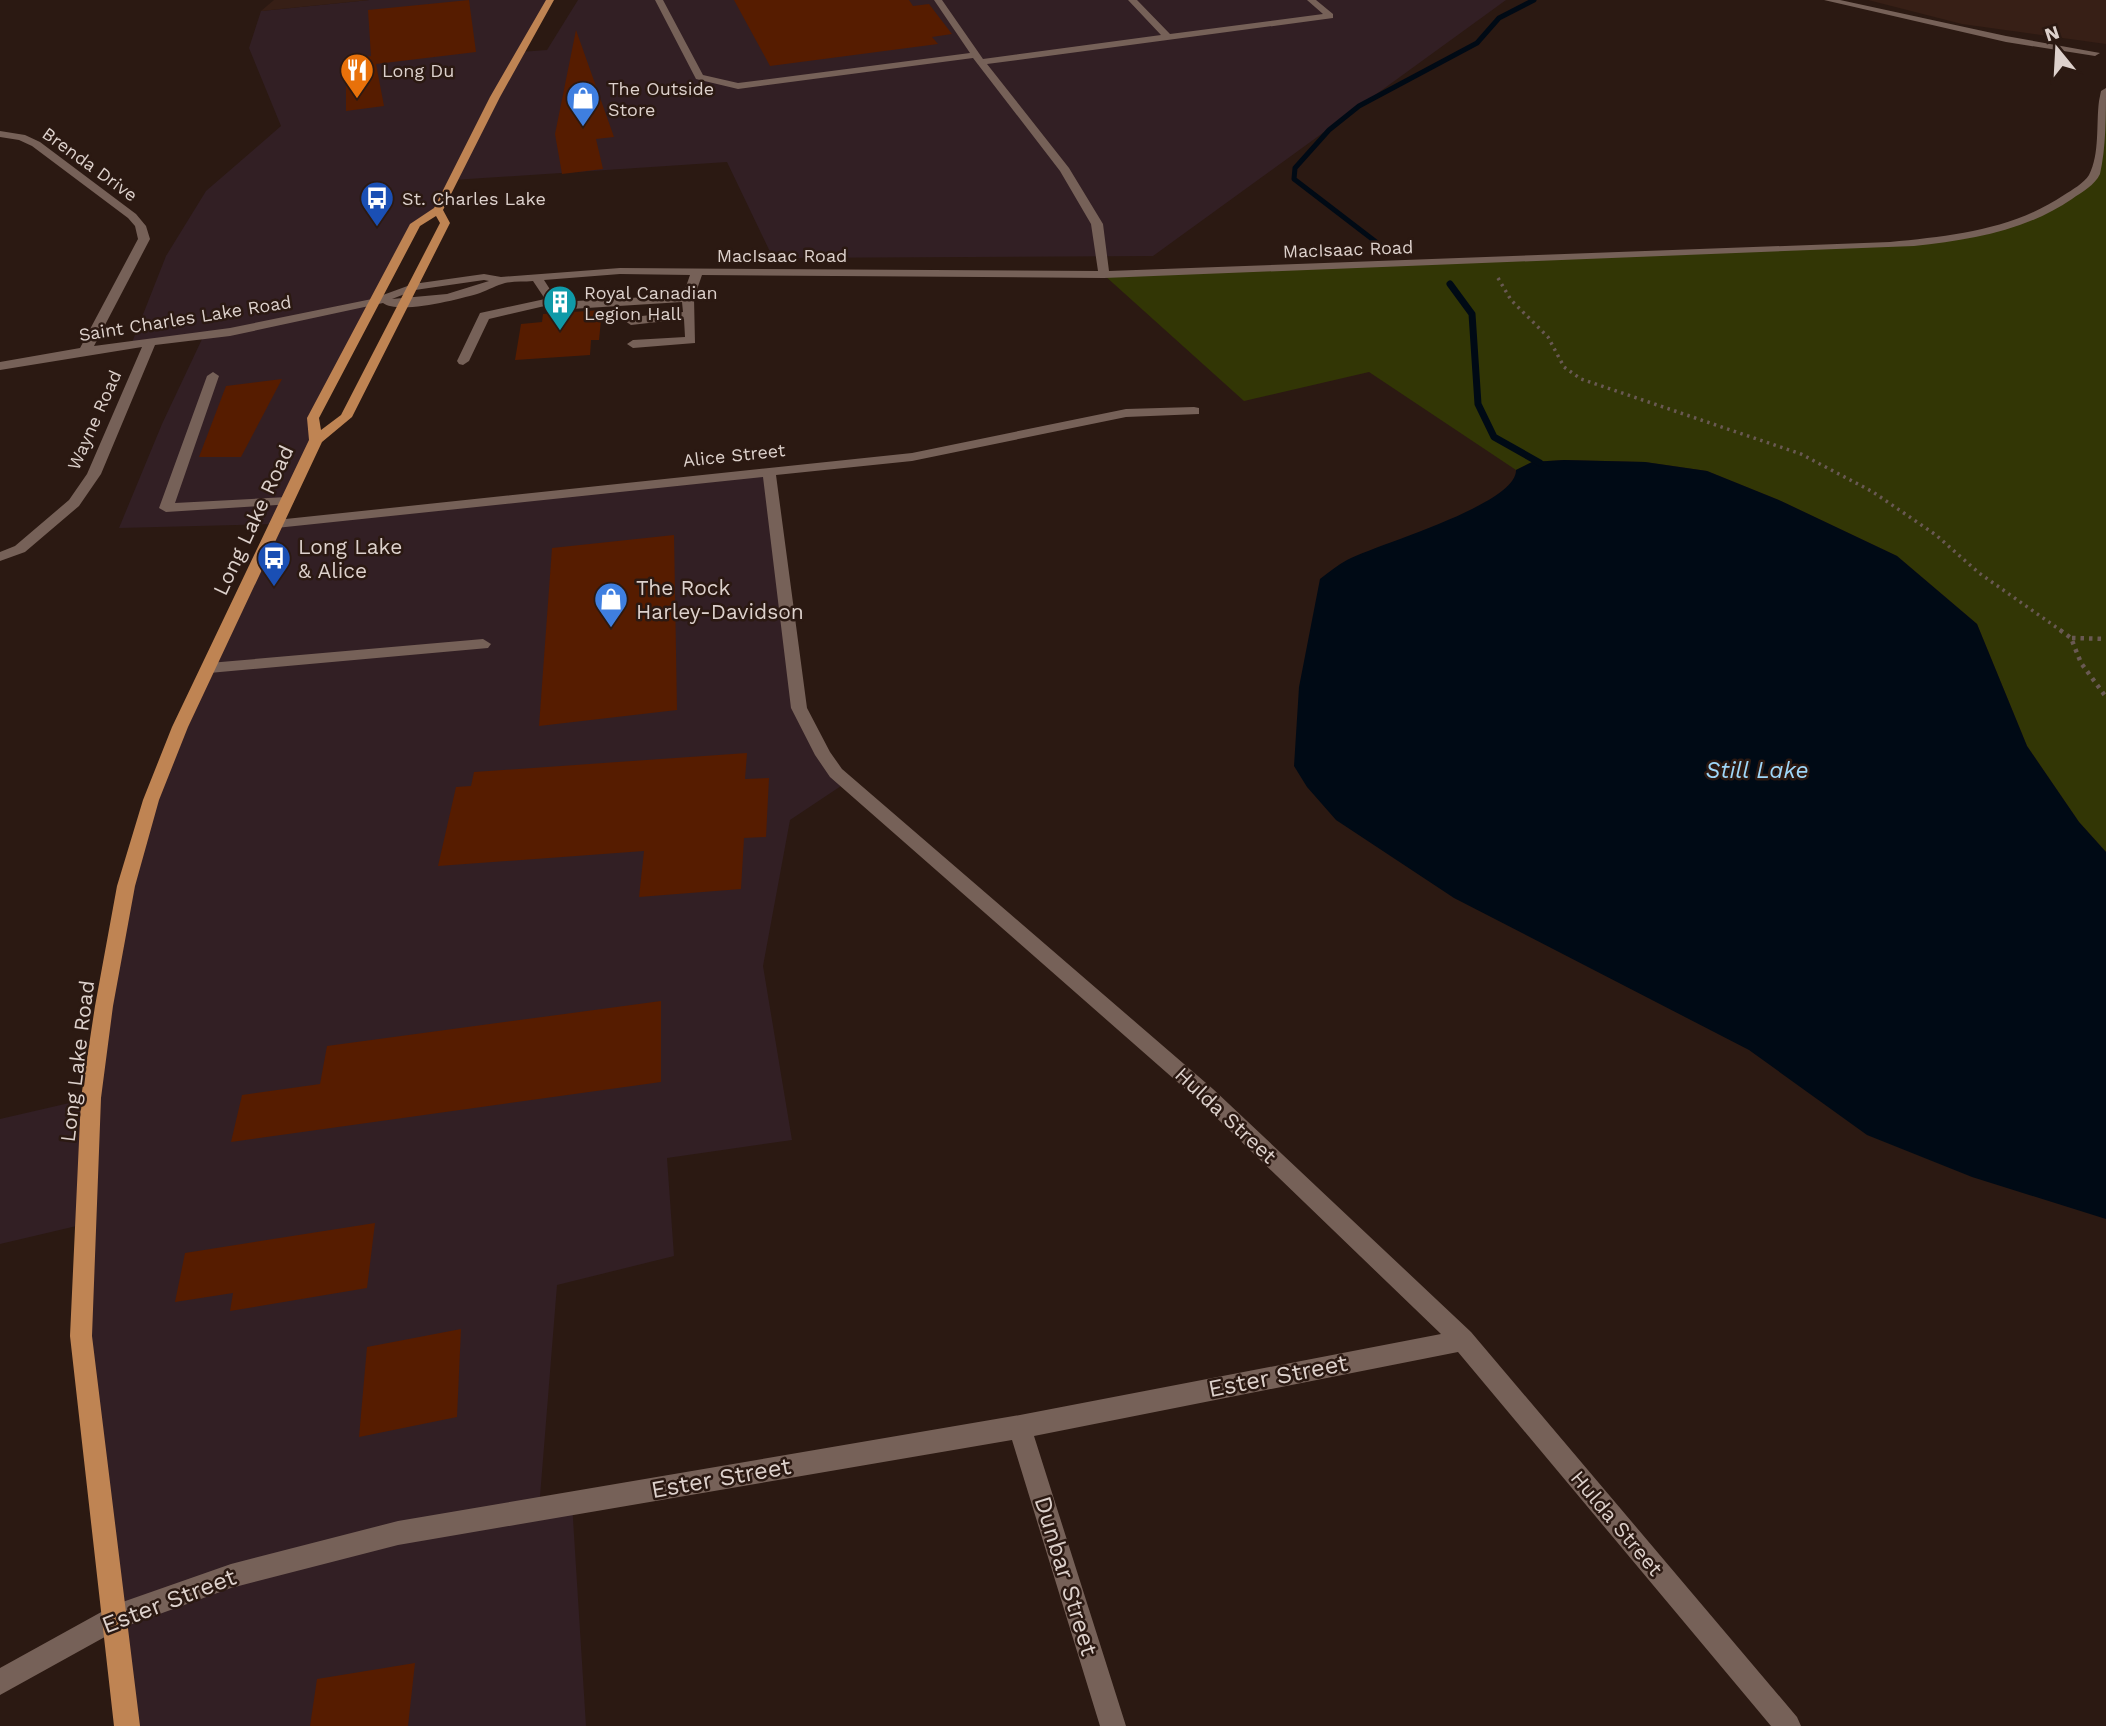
<svg xmlns="http://www.w3.org/2000/svg" width="2106" height="1726" viewBox="0 0 2106 1726" font-family="'Work Sans',sans-serif">
	<style>
		.commercial { fill: #321f24 }
		.built { fill: #371f16 }
		.green { fill: #323605 }
		.water { fill: #000a15 }
		.lines { fill: none; stroke-linecap: round; stroke-linejoin: round }
		.stream-far1 { stroke: #000a15; stroke-width: 5 }
		.stream { stroke: #000a15; stroke-width: 7 }
		.building { fill: #561c00 }
		.path-far1 { stroke: #695953; stroke-width: 3.5; stroke-dasharray: 2.5 4.5; stroke-linecap: butt }
		.path { stroke: #695953; stroke-width: 4.5; stroke-dasharray: 3.5 5; stroke-linecap: butt }
		.minor { fill: #766158; fill-rule: evenodd }
		.major { fill: #bf8453; fill-rule: evenodd }
		.labels { text-anchor: middle; dominant-baseline: central; stroke-width: 5; stroke-linejoin: round; paint-order: stroke }
		.far-poi-label { font-size: 18px; fill: #ddd1cc; stroke: #2b1912; text-anchor: start }
		.far-street-label { font-size: 18px; fill: #ddd1cc; stroke: #2b1912 }
		.street-label { font-size: 21px; fill: #ddd1cc; stroke: #2b1912 }
		.poi-label { font-size: 21px; fill: #ddd1cc; stroke: #2b1912; text-anchor: start }
		.water-label { font-size: 23px; font-style: italic; fill: #9fd7f9; stroke: #2b1912 }
		.near-street-label { font-size: 24px; fill: #ddd1cc; stroke: #2b1912 }
	</style>
	<rect width="100%" height="100%" fill="#2b1912"/>
	<polygon class="commercial" points="369,0 550,0 520,52 547,50 578,0 1506,0 1153,256 773,258 727,162 453,180 438,210 416,224 313,418 316,440 277,523 769,471 799,708 847,782 790,820 763,966 792,1140 667,1158 674,1256 557,1285 539,1509 572,1503 586,1726 127,1726 81,1336 85,1224 0,1244 0,1119 91,1098 151,802 276,524 119,528 162,424 203,337 131,345 166,256 206,191 281,126 249,48 261,11"/>
	<g class="built">
		<polygon points="274,0 369,0 261,11"/>
		<polygon points="1868,0 2106,0 2106,44 1962,24"/>
	</g>
	<polygon class="green" points="2106,91 2106,852 2079,822 2027,746 1977,624 1897,556 1781,501 1707,471 1645,462 1564,460 1532,462 1516,470 1369,372 1244,401 1104,275 1890,245 1989,231 2062,202 2093,178"/>
	<path class="water" d="M1564 460 1645 462 1707 471 1781 501 1897 556 1977 624 2027 746 2079 822 2106 852V1219L1972 1177 1867 1135 1749 1050 1454 898 1336 820 1307 787 1294 766 1299 687 1320 579C1329 572 1338 565 1347 560 1377 544 1517 505 1516 470L1532 462Z"/>
	<g class="lines">
		<polyline class="stream-far1" points="1380,245 1294,179 1295,168 1329,130 1359,106 1477,43 1499,18 1534,0"/>
		<polyline class="stream" points="1450,284 1472,314 1478,404 1494,437 1540,463"/>
	</g>
	<g class="building">
		<polygon points="469,0 476,52 376,64 384,106 346,111 346,59 371,56 368,10"/>
		<polygon points="734,0 909,0 913,6 929,4 952,34 932,37 938,44 770,66"/>
		<polygon points="576,30 614,137 596,139 603,169 562,174 555,134"/>
		<polygon points="602,310 599,340 591,340 590,355 515,360 521,324 542,322 543,314"/>
		<polygon points="282,379 241,457 199,457 226,386"/>
		<polygon points="674,535 677,710 539,726 552,548"/>
		<polygon points="747,753 745,779 769,778 766,837 744,838 741,889 639,897 644,851 438,866 456,787 471,786 474,772"/>
		<polygon points="661,1001 661,1082 231,1142 242,1095 320,1084 327,1046"/>
		<polygon points="375,1223 367,1288 230,1311 233,1293 175,1302 185,1253"/>
		<polygon points="461,1329 457,1417 359,1437 367,1347"/>
		<polygon points="415,1663 408,1726 310,1726 317,1679"/>
	</g>
	<g class="lines">
		<polyline class="path-far1" points="1498,278 1511,300 1548,337 1564,367 1581,379 1801,454 1873,492 1936,535 1979,573 2063,632"/>
		<g class="path">
			<polyline points="2060,630 2071,638 2081,663 2106,697"/>
			<polyline points="2072,638 2106,639"/>
		</g>
		<g class="minor">
			<path d="M655 0H663L703 75 738 83 970 53 934 0H942L983 59 1161 35 1128 0H1137L1170 34 1323 14 1307 0H1316L1333 14V18L987 64 1069 168 1103 224 1109 271 1890 242C1951 236 2012 230 2064 195 2072 190 2084 183 2089 175 2100 154 2096 124 2099 101L2101 91 2106 88C2106 115 2106 148 2100 174 2095 185 2082 192 2072 199 2025 231 1970 240 1914 246L1104 278 702 275 694 298 695 343 633 348 627 344 633 340 685 337 684 319 631 325 625 321 631 317 683 312 682 302 555 310 549 305 489 319 469 361 463 365 459 364 457 361 480 313 545 299 533 281C524 282 514 281 505 283 497 285 488 290 480 293 461 299 398 315 383 303L230 336 155 345 101 474 79 506 25 552 0 561V552L15 546 69 500 87 474 142 347 0 370V362L80 348 138 239 135 226 128 218 32 146 19 140 0 137V131L25 135 40 142 136 214 146 226 150 239 94 346 230 328 372 299 413 284 484 274 501 277 620 268 1098 271 1091 224 1060 171 973 58 738 89 696 79ZM620 274 690 275 683 295 558 302 544 280ZM484 280 489 281 447 294 392 299 415 290Z"/>
			<polygon points="1824,0 1840,0 2006,36 2100,53 2095,56 2006,42"/>
			<polygon points="213,372 219,376 175,503 287,497 294,501 292,504 166,512 159,508 207,376"/>
			<polygon points="1194,407 1199,408 1199,414 1126,417 912,461 776,475 807,708 830,752 842,769 1213,1089 1471,1332 1797,1717 1801,1726 1771,1726 1458,1352 1034,1436 1126,1726 1100,1726 1012,1440 398,1545 231,1588 121,1628 0,1695 0,1668 114,1605 231,1564 398,1521 1020,1415 1441,1334 1199,1101 830,777 815,755 791,708 763,477 276,528 269,524 276,520 912,453 1126,409"/>
			<polygon points="483,639 491,644 488,648 209,673 201,668 209,663"/>
		</g>
		<path class="major" d="M546 0H554L500 97 443 210 450 223 352 417 322 442 188 727 159 800 135 886 113 1006 101 1098 92 1336 140 1726H114L70 1336 81 1098 95 1006 117 886 143 800 172 727 309 440 307 418 410 224 434 208 490 97ZM436 216 440 223 341 415 321 430 319 418 420 226Z"/>
	</g>
	<defs>
		<g id="restaurant-pin" transform="scale(1.75)"><path d="M0 17L-7.5 6A9.5 9.5 0 1 1 7.5 6Z" fill="#e8710a" stroke="#2b1912"/><path d="M-5-6h1v4h1v-4h1v4h1v-4h1v5L-1.5 .5V6h-2V.5L-5-1ZM5-6V6H3V1.5H1.5Q1.5-4 5-6Z" fill="#fff"/></g>
		<g id="shop-pin" transform="scale(1.75)"><path d="M0 17L-7.5 6A9.5 9.5 0 1 1 7.5 6Z" fill="#3f7fe0" stroke="#2b1912"/><path d="M-5-2.5h2.3a2.7 3.5 0 0 1 5.4 0H5L5.5 6h-11ZM-1.5-2.5h3a1.5 2.3 0 0 0-3 0Z" fill="#fff"/></g>
		<g id="bus-pin" transform="scale(1.75)"><path d="M0 17L-7.5 6A9.5 9.5 0 1 1 7.5 6Z" fill="#1a4fb4" stroke="#2b1912"/><path d="M-5-6H5V4H4V6H2V4H-2V6H-4V4H-5ZM-3.5-4V0h7V-4ZM-3.5 1.2v1.5H-2V1.2ZM2 1.2v1.5H3.5V1.2Z" fill="#fff"/></g>
		<g id="building-pin" transform="scale(1.75)"><path d="M0 17L-7.5 6A9.5 9.5 0 1 1 7.5 6Z" fill="#0f9aa8" stroke="#2b1912"/><path d="M-4-6H4V6H1V3H-1V6H-4ZM-2.5-4.3h1.7v1.8h-1.7ZM.8-4.3h1.7v1.8H.8ZM-2.5-1h1.7V.8h-1.7ZM.8-1h1.7V.8H.8Z" fill="#fff"/></g>
	</defs>
	<g fill-rule="evenodd">
		<use href="#restaurant-pin" x="357" y="70"/>
		<use href="#shop-pin" x="583" y="98"/>
		<use href="#bus-pin" x="377" y="198"/>
		<use href="#building-pin" x="560" y="302"/>
		<use href="#bus-pin" x="274" y="558"/>
		<use href="#shop-pin" x="611" y="599"/>
	</g>
	<g class="labels">
		<g class="far-poi-label">
			<text x="382" y="70">Long Du</text>
			<text x="608" y="88">The Outside<tspan x="608" dy="21">Store</tspan></text>
			<text x="402" y="198">St. Charles Lake</text>
			<text x="584" y="292">Royal Canadian<tspan x="584" dy="21">Legion Hall</tspan></text>
		</g>
		<g class="far-street-label">
			<text transform="translate(90 164) rotate(36)">Brenda Drive</text>
			<text transform="translate(1348 249) rotate(-2)">MacIsaac Road</text>
			<text x="782" y="255">MacIsaac Road</text>
			<text transform="translate(185 318) rotate(-9)">Saint Charles Lake Road</text>
			<text transform="translate(94 420) rotate(-66)">Wayne Road</text>
			<text transform="translate(734 455) rotate(-6)">Alice Street</text>
		</g>
		<g class="street-label">
			<text transform="translate(253 520) rotate(-65)">Long Lake Road</text>
			<text transform="translate(77 1061) rotate(-83)">Long Lake Road</text>
			<text transform="translate(1226 1115) rotate(43)">Hulda Street</text>
			<text transform="translate(1617 1523) rotate(50)">Hulda Street</text>
		</g>
		<g class="poi-label">
			<text x="298" y="546">Long Lake<tspan x="298" dy="24">&amp; Alice</tspan></text>
			<text x="636" y="587">The Rock<tspan x="636" dy="24">Harley-Davidson</tspan></text>
		</g>
		<g class="water-label">
			<text x="1757" y="770">Still Lake</text>
		</g>
		<g class="near-street-label">
			<text transform="translate(1278 1376) rotate(-11)">Ester Street</text>
			<text transform="translate(721 1478) rotate(-10)">Ester Street</text>
			<text transform="translate(1066 1576) rotate(73)">Dunbar Street</text>
			<text transform="translate(169 1601) rotate(-21)">Ester Street</text>
		</g>
	</g>
	<g transform="translate(2057 49) rotate(342)" stroke="#2b1912" stroke-width="5" paint-order="stroke">
	<path d="M0-5L12 26L0 18L-12 26Z" fill="#ddd1cc"/>
	<text y="-10" font-size="19" font-weight="bold" text-anchor="middle" fill="#ddd1cc">N</text>
	</g>
</svg>
